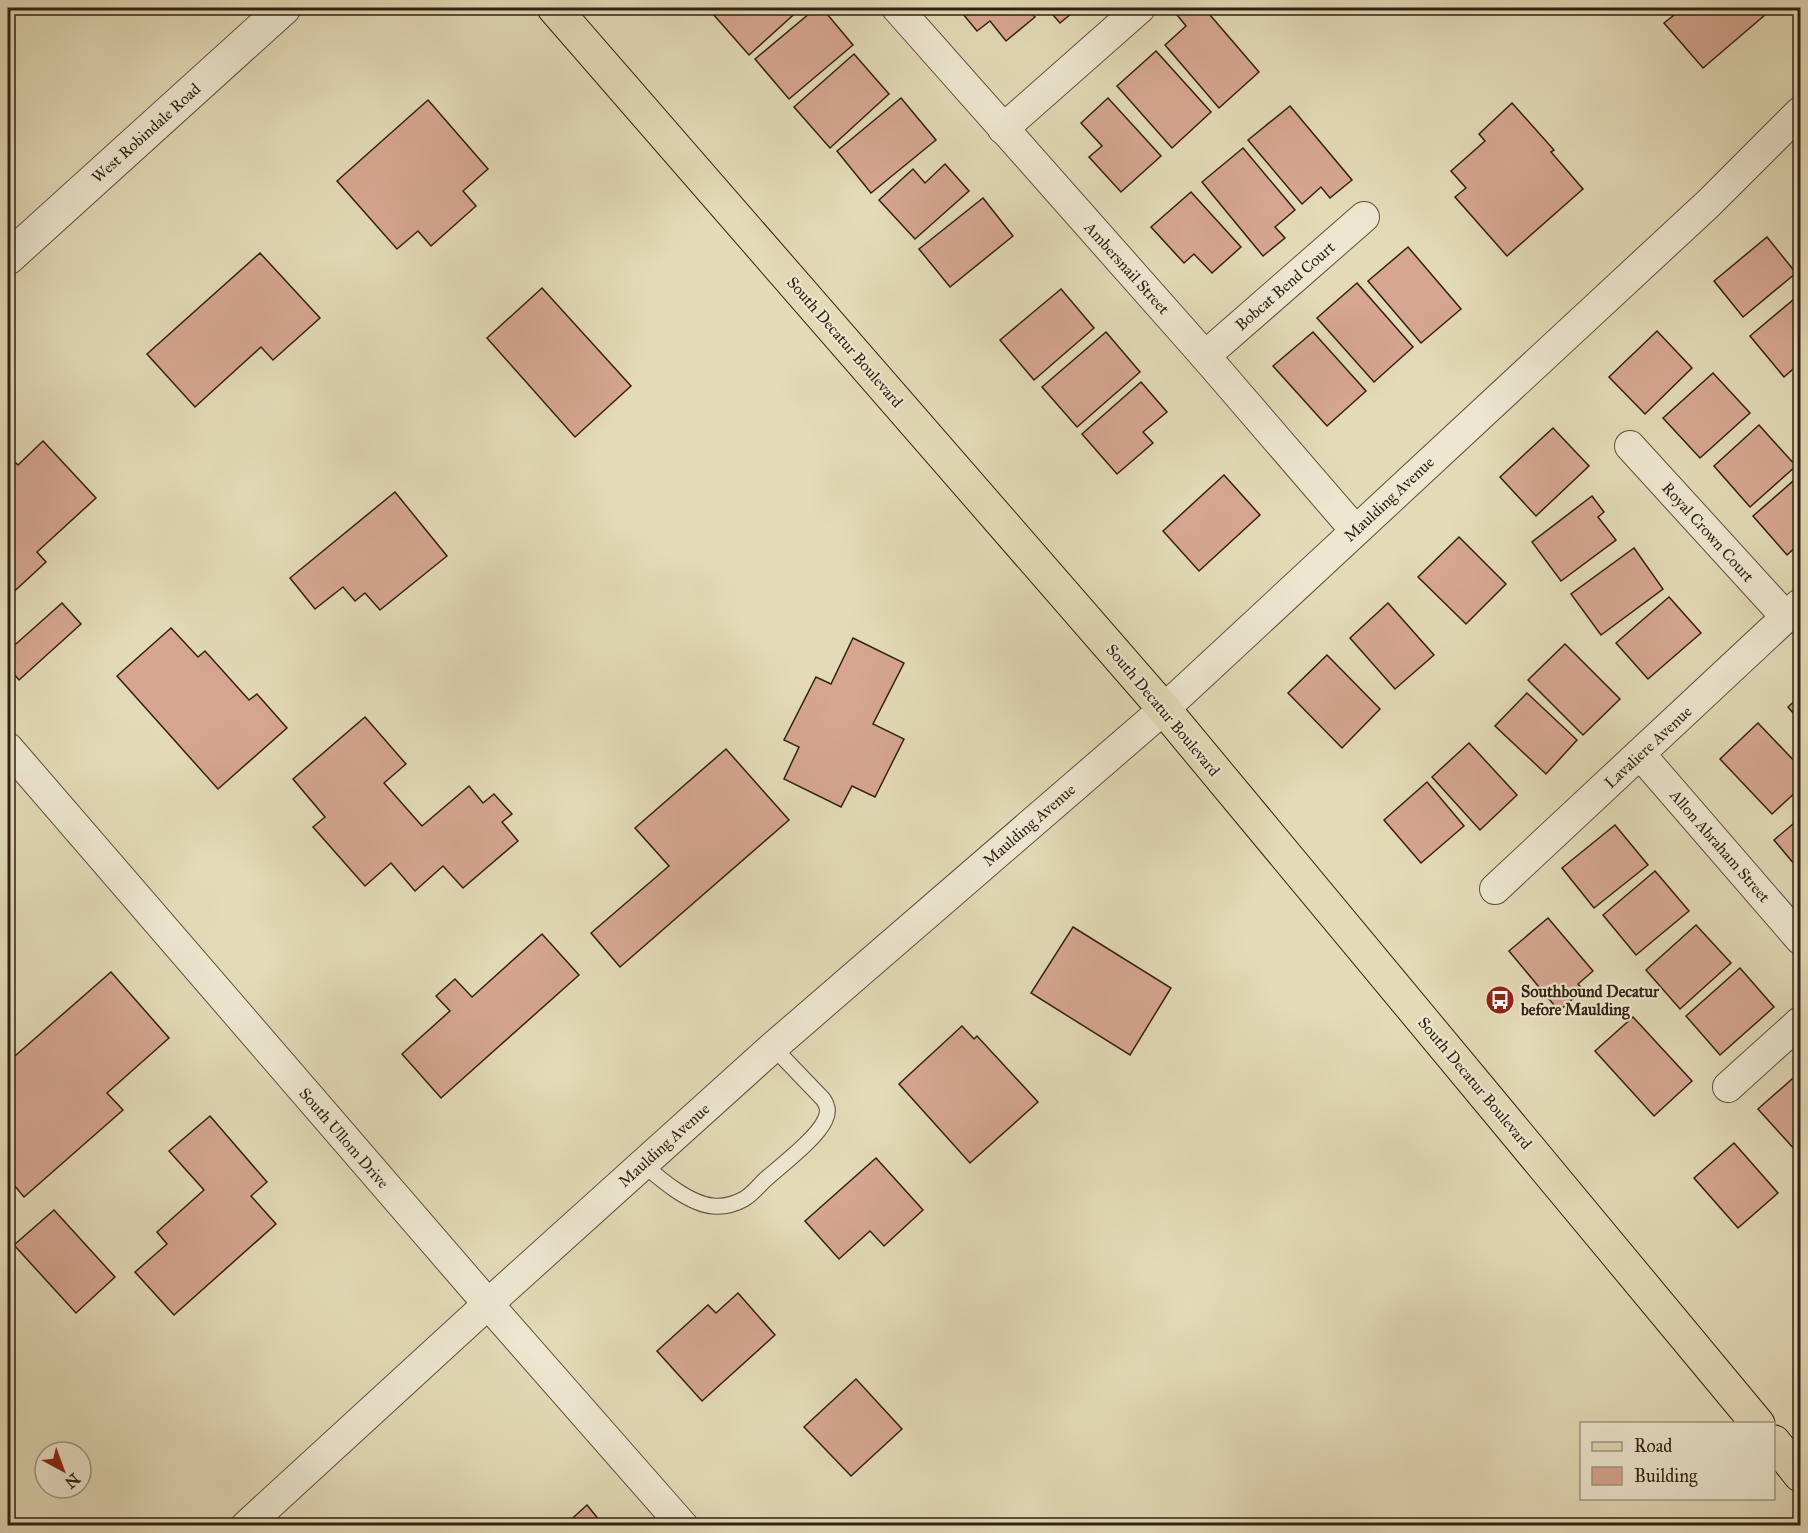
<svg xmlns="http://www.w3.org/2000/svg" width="1808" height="1533" viewBox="0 0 1808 1533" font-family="'IM FELL Great Primer',serif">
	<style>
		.building { fill: #d6a691; stroke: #332013; stroke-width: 1.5 }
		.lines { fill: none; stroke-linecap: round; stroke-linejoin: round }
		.service-casing { stroke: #5f4e3c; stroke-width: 17 }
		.minor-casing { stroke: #5f4e3c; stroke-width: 32 }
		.tertiary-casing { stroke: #5f4e3c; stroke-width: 35 }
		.primary-casing { stroke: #332013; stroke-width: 35 }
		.service { stroke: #ede7d0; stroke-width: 15 }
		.minor { stroke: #ede7d0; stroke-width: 30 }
		.tertiary { stroke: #ede7d0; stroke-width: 33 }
		.primary { stroke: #e3dab7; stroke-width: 33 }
		.labels { text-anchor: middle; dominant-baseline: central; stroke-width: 4.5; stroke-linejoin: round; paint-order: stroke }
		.street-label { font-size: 16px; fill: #332013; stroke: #ede7d0 }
		.poi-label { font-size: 16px; font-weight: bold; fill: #332013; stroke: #ede7d0; text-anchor: start }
	</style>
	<rect width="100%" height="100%" fill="#e3dab7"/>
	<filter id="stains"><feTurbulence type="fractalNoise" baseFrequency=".00333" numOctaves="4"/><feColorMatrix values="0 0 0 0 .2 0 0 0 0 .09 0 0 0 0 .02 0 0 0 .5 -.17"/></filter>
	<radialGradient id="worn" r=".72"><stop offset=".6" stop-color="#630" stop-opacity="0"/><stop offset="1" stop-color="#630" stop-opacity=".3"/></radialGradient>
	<g class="building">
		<polygon points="720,8 801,8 749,55 713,14"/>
		<polygon points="816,8 822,8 853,45 789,99 755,59"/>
		<polygon points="958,8 1027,8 1035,17 1006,41 990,21 977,31"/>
		<polygon points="1047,8 1076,8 1077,9 1060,23"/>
		<polygon points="1187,8 1204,8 1259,72 1219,108 1165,45 1186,26 1177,15"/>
		<polygon points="1683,8 1773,8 1703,68 1664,23"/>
		<polygon points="1156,51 1211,112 1172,148 1117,86"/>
		<polygon points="854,54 889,94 830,148 794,107"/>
		<polygon points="901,98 936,140 871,193 837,151"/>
		<polygon points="1108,98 1161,156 1121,192 1089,157 1102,146 1081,123"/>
		<polygon points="428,100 488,169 463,191 476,206 431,246 418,231 397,249 337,181"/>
		<polygon points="1512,103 1554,150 1551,152 1583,189 1507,256 1455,197 1466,188 1451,171 1485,141 1479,134"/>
		<polygon points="1290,106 1352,180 1330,198 1321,187 1302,204 1248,140"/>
		<polygon points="1243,148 1295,210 1275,227 1285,238 1263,256 1202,182"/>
		<polygon points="945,164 969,191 915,239 879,200 913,169 925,183"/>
		<polygon points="1191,192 1241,247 1212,273 1194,254 1184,263 1151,227"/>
		<polygon points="983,198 1013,236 950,287 919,249"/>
		<polygon points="1767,237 1796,273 1743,317 1714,281"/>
		<polygon points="1408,247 1461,309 1421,343 1368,281"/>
		<polygon points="260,253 320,318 273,360 261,347 195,407 147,354"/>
		<polygon points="1357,283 1413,347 1374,382 1317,318"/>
		<polygon points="542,288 631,386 575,437 487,338"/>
		<polygon points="1061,289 1094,328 1034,380 1000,340"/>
		<polygon points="1800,294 1800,363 1784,377 1750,336"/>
		<polygon points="1657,331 1692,368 1645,414 1609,377"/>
		<polygon points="1106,332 1140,372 1077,427 1042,387"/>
		<polygon points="1313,332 1366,391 1327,426 1273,366"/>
		<polygon points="1713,373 1750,413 1700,458 1663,418"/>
		<polygon points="1141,382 1167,412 1143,432 1153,443 1117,474 1082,434"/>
		<polygon points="1759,425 1796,466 1750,507 1714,466"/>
		<polygon points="1553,428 1589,466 1536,516 1500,477"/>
		<polygon points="43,441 96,498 37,552 46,562 8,597 8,461 11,458 18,465"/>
		<polygon points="1224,475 1260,515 1199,571 1163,531"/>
		<polygon points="1800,475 1800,543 1787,555 1753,516"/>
		<polygon points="395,492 447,556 380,610 365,593 355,601 343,587 315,609 290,578"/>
		<polygon points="1592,496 1604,512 1598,517 1616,540 1561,581 1532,542"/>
		<polygon points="1459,537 1506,584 1466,624 1418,577"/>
		<polygon points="1634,548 1663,589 1601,635 1571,594"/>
		<polygon points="1669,597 1701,633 1648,679 1616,643"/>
		<polygon points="62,603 81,624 19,680 8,667 8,651"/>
		<polygon points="1388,603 1434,655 1395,689 1350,638"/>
		<polygon points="171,628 198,657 205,651 249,700 257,694 287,728 218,789 117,676"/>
		<polygon points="853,638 904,663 873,724 904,739 875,797 852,786 841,807 784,779 799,747 784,740 816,677 831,684"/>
		<polygon points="1565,644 1620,699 1583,735 1528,680"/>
		<polygon points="1327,655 1380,709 1342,748 1288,693"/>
		<polygon points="1527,693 1577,740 1546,774 1495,726"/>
		<polygon points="1800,696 1800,721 1788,707"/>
		<polygon points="365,717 406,764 384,783 422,826 469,786 483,803 494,794 512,814 502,822 518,841 463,888 443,866 415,891 391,863 365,886 313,827 325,817 293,779"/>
		<polygon points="1758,723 1800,767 1800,788 1772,814 1720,759"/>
		<polygon points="1469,743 1517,795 1480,830 1432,777"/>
		<polygon points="726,749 789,820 620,967 591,933 669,866 635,828"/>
		<polygon points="1427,782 1464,826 1421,863 1384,820"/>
		<polygon points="1800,818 1800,871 1774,840"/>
		<polygon points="1615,825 1648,865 1594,908 1562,868"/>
		<polygon points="1655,871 1689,911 1636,955 1603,915"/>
		<polygon points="1548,918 1593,971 1578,984 1583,990 1559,1011 1509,951"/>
		<polygon points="1696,925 1731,963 1680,1009 1646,970"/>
		<polygon points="1073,927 1171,988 1130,1055 1031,993"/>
		<polygon points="542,934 579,975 441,1098 402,1054 450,1011 436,996 455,979 472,997"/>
		<polygon points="1740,968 1774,1007 1720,1055 1686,1016"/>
		<polygon points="111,972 169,1038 107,1093 123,1110 24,1197 8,1178 8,1115 11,1112 8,1108 8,1062"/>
		<polygon points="1633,1017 1692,1081 1654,1116 1595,1051"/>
		<polygon points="962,1026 974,1039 977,1036 1038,1102 970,1163 899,1084"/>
		<polygon points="1800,1072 1800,1145 1795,1150 1758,1109"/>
		<polygon points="210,1116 267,1182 251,1196 276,1224 174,1315 135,1272 167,1244 157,1232 204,1190 169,1151"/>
		<polygon points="1734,1143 1778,1193 1738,1228 1694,1178"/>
		<polygon points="876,1158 923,1210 884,1246 870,1231 839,1259 805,1221"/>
		<polygon points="54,1210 115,1277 76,1313 14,1245"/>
		<polygon points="738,1293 775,1335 702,1401 657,1351 708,1305 716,1313"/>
		<polygon points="856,1379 902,1429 851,1476 804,1427"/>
		<polygon points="587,1505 604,1526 564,1526"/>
	</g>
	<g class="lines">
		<g class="service-casing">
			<path id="service" d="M643 1164C660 1179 689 1204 713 1206 723 1207 735 1204 744 1199 753 1194 759 1185 767 1178 783 1164 817 1138 825 1120 829 1112 828 1106 823 1099L773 1047"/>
		</g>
		<g class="minor-casing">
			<g id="minor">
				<polyline points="897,8 1205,356 1355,530"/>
				<polyline points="1003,129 1140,8"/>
				<polyline points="1205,356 1364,217"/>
				<polyline points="1630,446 1786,617"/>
				<polyline points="8,748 488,1304 683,1526"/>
				<polyline points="1640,754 1800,939"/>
				<polyline points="1495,889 1800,604"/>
				<polyline points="1728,1087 1800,1022"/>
				<polyline points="246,1526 488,1304 773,1047 1164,709 1709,203 1800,112"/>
			</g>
		</g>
		<g class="tertiary-casing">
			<polyline id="tertiary" points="8,258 284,8"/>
		</g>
		<g class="primary-casing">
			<g id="primary">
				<polyline points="554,8 1164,709 1758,1424"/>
				<polyline points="1774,1442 1800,1475"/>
			</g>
		</g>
		<use href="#service" class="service"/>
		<use href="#minor" class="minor"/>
		<use href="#tertiary" class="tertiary"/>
		<use href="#primary" class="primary"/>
	</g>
	<defs>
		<g id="bus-disc" transform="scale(1.5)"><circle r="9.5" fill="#8f2418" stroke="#ede7d0"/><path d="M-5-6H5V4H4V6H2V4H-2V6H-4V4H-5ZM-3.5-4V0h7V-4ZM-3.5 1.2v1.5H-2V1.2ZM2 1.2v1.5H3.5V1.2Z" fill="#fff"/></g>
	</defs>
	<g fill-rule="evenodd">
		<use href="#bus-disc" x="1500" y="1000"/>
	</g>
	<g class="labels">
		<g class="street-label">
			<text transform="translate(146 133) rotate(-42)">West Robindale Road</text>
			<text transform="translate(1127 268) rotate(48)">Ambersnail Street</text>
			<text transform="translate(1285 286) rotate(-41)">Bobcat Bend Court</text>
			<text transform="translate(845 342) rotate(49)">South Decatur Boulevard</text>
			<text transform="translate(1389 499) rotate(-43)">Maulding Avenue</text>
			<text transform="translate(1708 532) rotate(48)">Royal Crown Court</text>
			<text transform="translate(1163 710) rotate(50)">South Decatur Boulevard</text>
			<text transform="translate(1648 747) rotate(-43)">Lavaliere Avenue</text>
			<text transform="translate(1029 825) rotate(-41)">Maulding Avenue</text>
			<text transform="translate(1720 846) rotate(49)">Allon Abraham Street</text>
			<text transform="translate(1475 1083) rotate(50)">South Decatur Boulevard</text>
			<text transform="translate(344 1138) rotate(49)">South Ullom Drive</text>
			<text transform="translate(664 1145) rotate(-42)">Maulding Avenue</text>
		</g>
		<g class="poi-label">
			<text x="1521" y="991">Southbound Decatur<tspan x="1521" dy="18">before Maulding</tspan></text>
		</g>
	</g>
	<rect width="1808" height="1533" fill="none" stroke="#e3dab7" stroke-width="30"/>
	<rect x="9" y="9" width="1790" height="1515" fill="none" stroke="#332013" stroke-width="3"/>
	<rect x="15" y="15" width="1778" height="1503" fill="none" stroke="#332013" stroke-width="1.5"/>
	<rect x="1580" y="1422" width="195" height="78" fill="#ede7d0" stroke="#a39784" stroke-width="1.5"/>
	<rect x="1592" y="1442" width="30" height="9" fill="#e3dab7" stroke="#a39784" stroke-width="1.5"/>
	<text x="1634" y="1452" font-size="18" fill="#332013">Road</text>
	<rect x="1592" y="1467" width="30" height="18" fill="#d6a691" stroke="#a39784" stroke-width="1.5"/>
	<text x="1634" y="1482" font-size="18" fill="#332013">Building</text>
	<g transform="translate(63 1470) rotate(139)"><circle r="28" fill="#ede7d0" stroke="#a39784" stroke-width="1.5"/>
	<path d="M0-4.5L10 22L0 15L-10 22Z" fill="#8f2418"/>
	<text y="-9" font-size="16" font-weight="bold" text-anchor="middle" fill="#332013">N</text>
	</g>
	<rect width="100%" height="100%" filter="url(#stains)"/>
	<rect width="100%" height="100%" fill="url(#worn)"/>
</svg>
